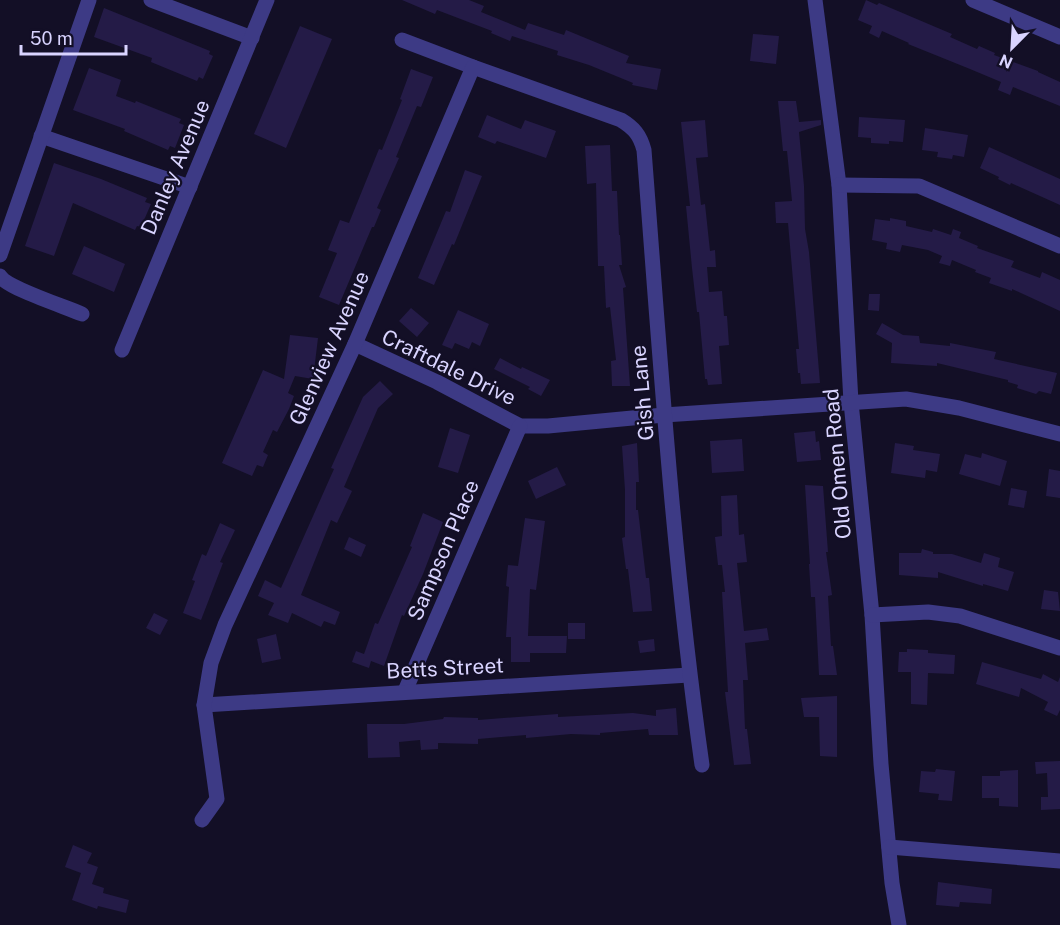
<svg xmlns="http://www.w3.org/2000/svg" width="1060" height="925" viewBox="0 0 1060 925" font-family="'Public Sans',sans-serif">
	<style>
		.building { fill: #241b47 }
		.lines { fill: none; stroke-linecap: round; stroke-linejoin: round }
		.minor { stroke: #3d3a85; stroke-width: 15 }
		.labels { text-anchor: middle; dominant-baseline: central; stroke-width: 4.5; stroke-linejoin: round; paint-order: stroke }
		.street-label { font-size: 21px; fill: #d9d4ff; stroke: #130f26 }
	</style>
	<rect width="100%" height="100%" fill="#130f26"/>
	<g class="building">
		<polygon points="402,0 469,0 484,6 481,12 525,30 528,23 564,35 566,30 629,56 626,63 661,69 657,90 632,85 633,83 589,65 557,55 558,51 512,36 510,41 491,33 492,31 437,10 435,14"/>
		<polygon points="866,0 877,5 879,3 952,34 950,37 977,49 979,46 995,53 994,55 1038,71 1038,72 1060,82 1060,106 1013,87 1010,95 998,90 1001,82 970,69 908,44 909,43 882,31 879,38 869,33 872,26 858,20"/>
		<polygon points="104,8 210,51 209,54 213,56 203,79 199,77 197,81 151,62 152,58 94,37"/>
		<polygon points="300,26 332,39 286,148 254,134"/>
		<polygon points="753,34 779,36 776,64 750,61"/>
		<polygon points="89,68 121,80 116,96 135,103 136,101 181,119 179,123 184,125 175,148 170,146 168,150 124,131 125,129 73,110"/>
		<polygon points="411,69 433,77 421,107 417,106 396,157 399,158 377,208 381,210 374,227 372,227 339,305 319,297 337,253 328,250 340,220 349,223 379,149 382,150 402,100 400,99"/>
		<polygon points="778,101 796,101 799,122 821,120 821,125 799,132 804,186 805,229 809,252 820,383 801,384 800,373 798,373 796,349 799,349 788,223 776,223 775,202 792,201 787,151 783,151"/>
		<polygon points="487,115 521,129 525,120 556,131 546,158 497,141 495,144 478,137"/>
		<polygon points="859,117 905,120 903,142 889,141 889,144 871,143 871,138 858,137"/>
		<polygon points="705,120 708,157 696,158 701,205 705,204 710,251 715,250 716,267 707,267 709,292 722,291 724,316 727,316 729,345 719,346 722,384 708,385 707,379 705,379 699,312 697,312 692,268 686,206 690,206 681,122"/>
		<polygon points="925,128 968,135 964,157 953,155 952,159 937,157 938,152 922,150"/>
		<polygon points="610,145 612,191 617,191 619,235 620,235 622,265 619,265 626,287 623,288 630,386 612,386 611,361 616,360 610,307 606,308 604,266 598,266 596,183 587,184 585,146"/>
		<polygon points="989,147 1060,179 1060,205 1011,183 1010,185 998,179 999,177 980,168"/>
		<polygon points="54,163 101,179 147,198 145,202 151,204 141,227 137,226 135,230 73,203 54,256 25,246"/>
		<polygon points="465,170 482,176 454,245 452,244 434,285 418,278 446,211 450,212"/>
		<polygon points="890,218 906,221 906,226 932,232 933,229 951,235 953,229 961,232 959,238 978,246 977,248 1014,261 1011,267 1040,278 1042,272 1060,280 1060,311 1012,289 1012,291 989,283 991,278 975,272 976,270 952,260 950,266 939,263 942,256 928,250 902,245 900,252 886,249 887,243 872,240 875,219 890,221"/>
		<polygon points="84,246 125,264 114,292 72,274"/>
		<polygon points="869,294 880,294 879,311 868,310"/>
		<polygon points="411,308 429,323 417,337 399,321"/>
		<polygon points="458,310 489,324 480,346 472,342 469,349 455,343 452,349 442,345"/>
		<polygon points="882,323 903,335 919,336 920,343 950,346 950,343 996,352 994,359 1057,373 1051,394 1039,391 1036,394 1017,388 1018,385 1008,382 1008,380 937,363 937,366 891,363 892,343 876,334"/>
		<polygon points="290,335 318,338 313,379 295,376 288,393 294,396 289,409 277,432 273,430 263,452 268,455 263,467 257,465 252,476 222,463 263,370 284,379"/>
		<polygon points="500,358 521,369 522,367 550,380 541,396 528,389 530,387 494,369"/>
		<polygon points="380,381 393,394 378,408 344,487 352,491 337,523 331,520 301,595 340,612 335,625 324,621 321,627 292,613 288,623 268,615 274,603 258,596 265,580 281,588 334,469 331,468 363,397"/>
		<polygon points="450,428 470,435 458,473 438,467"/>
		<polygon points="815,431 816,442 819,441 821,460 797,462 794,433"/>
		<polygon points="742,439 744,471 712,473 710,441"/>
		<polygon points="637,443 639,482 636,482 636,510 638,510 646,578 649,578 652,611 633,612 628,569 626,569 622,538 625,537 625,490 622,446"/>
		<polygon points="895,443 914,446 913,450 940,454 937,472 926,470 925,478 891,473"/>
		<polygon points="982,453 1007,461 1000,486 959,474 965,454 981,458"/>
		<polygon points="557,467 566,485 536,499 528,481"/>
		<polygon points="1049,469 1060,471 1060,498 1046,496"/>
		<polygon points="805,485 823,486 828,552 826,552 832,595 828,596 831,646 833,646 837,675 819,675 815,597 811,597 809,564 810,564"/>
		<polygon points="1011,488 1027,491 1024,508 1008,505"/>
		<polygon points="737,495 739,535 744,534 747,562 737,563 744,631 767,628 769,640 745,643 748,680 743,680 745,729 747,729 751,764 734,765 725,692 728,692 722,592 725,592 722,565 718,565 715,537 722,536 721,496"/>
		<polygon points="423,513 443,522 423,574 404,616 402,615 384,666 371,661 369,668 352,662 356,651 364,654 375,623 378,624 412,547 410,546"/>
		<polygon points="525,518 545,521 536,590 530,589 528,636 567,636 566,653 530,653 530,662 511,662 511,637 506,637 509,587 506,586 508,565 518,566"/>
		<polygon points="220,523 235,530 220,562 223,563 201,620 183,613 195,581 192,580 202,554 206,556"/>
		<polygon points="349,537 366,545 361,557 344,549"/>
		<polygon points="922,549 933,552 933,554 952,554 981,563 984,553 1000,558 998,567 1014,572 1008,591 983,584 983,586 938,572 938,578 899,575 899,553 921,553"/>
		<polygon points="1044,590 1058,592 1060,611 1041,609"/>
		<polygon points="154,613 168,620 160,635 146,628"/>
		<rect x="568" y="623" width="17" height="16"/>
		<polygon points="276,634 281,659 262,663 257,639"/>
		<polygon points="654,639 655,651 640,653 638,641"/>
		<polygon points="907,649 928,650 928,653 955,655 954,674 928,673 927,705 911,704 911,672 898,672 899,652 907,652"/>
		<polygon points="982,662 1041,679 1043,674 1058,682 1060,677 1060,710 1057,716 1044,710 1048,702 1021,688 1019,697 976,684"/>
		<polygon points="837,696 837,757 820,756 819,717 804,717 801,698"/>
		<polygon points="676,708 678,735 649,735 648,729 600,733 600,735 571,734 526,738 526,735 478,739 478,744 438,743 438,749 421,750 420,740 399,742 400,757 368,758 367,724 404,724 443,719 444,717 478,718 478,720 558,714 558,717 633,713 656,716 656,710"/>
		<polygon points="1060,761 1060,809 1041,810 1041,797 1048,797 1047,773 1036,774 1035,762"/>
		<polygon points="936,769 955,771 952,801 938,800 939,794 919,792 921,771 935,772"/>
		<polygon points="1018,770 1018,807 999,806 999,798 982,798 982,776 1000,776 1000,771"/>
		<polygon points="73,845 92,853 87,863 98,867 92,884 104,888 103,893 129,900 126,913 98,906 97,909 72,900 81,873 65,867"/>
		<polygon points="938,882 992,889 991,904 960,902 959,907 936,905"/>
	</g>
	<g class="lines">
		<g class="minor">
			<polyline points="151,0 252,38"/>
			<polyline points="815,0 839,185 851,402 872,615 881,764 892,883 899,925"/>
			<polyline points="973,0 1060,37"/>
			<polyline points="402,40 473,67"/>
			<polyline points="41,136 190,187"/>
			<polyline points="839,185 919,186 1060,246"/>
			<polyline points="0,255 89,0"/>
			<path d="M0 276C7 288 66 307 82 314"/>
			<polyline points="355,344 437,382 520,426 548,426 664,415 906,399 959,408 1060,434"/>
			<polyline points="122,350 267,0"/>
			<polyline points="872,615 928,612 960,616 1060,648"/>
			<polyline points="405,691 520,426"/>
			<polyline points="204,705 689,675"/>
			<path d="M202 820 217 799 204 705 211 663 225 625 355 344 473 67 621 120C634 128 640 135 644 150 660 355 673 561 702 765"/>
			<polyline points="889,847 1060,861"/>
		</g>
	</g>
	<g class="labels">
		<g class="street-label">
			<text transform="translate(175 167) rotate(-67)">Danley Avenue</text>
			<text transform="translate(329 348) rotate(-66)">Glenview Avenue</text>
			<text transform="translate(449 367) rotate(26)">Craftdale Drive</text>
			<text transform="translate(642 393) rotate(-95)">Gish Lane</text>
			<text transform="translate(837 464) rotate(-95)">Old Omen Road</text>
			<text transform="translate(443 550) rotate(-67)">Sampson Place</text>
			<text transform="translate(445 668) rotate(-3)">Betts Street</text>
		</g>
	</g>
	<g transform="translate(1012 48) rotate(204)" stroke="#130f26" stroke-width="4.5" paint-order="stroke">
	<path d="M0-4.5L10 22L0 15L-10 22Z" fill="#d9d4ff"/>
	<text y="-9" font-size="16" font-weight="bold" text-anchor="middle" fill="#d9d4ff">N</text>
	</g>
	<path d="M21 45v9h105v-9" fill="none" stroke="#d9d4ff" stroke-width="3"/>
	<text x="30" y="45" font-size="18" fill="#d9d4ff" stroke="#130f26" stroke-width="4.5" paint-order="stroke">50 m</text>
</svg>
